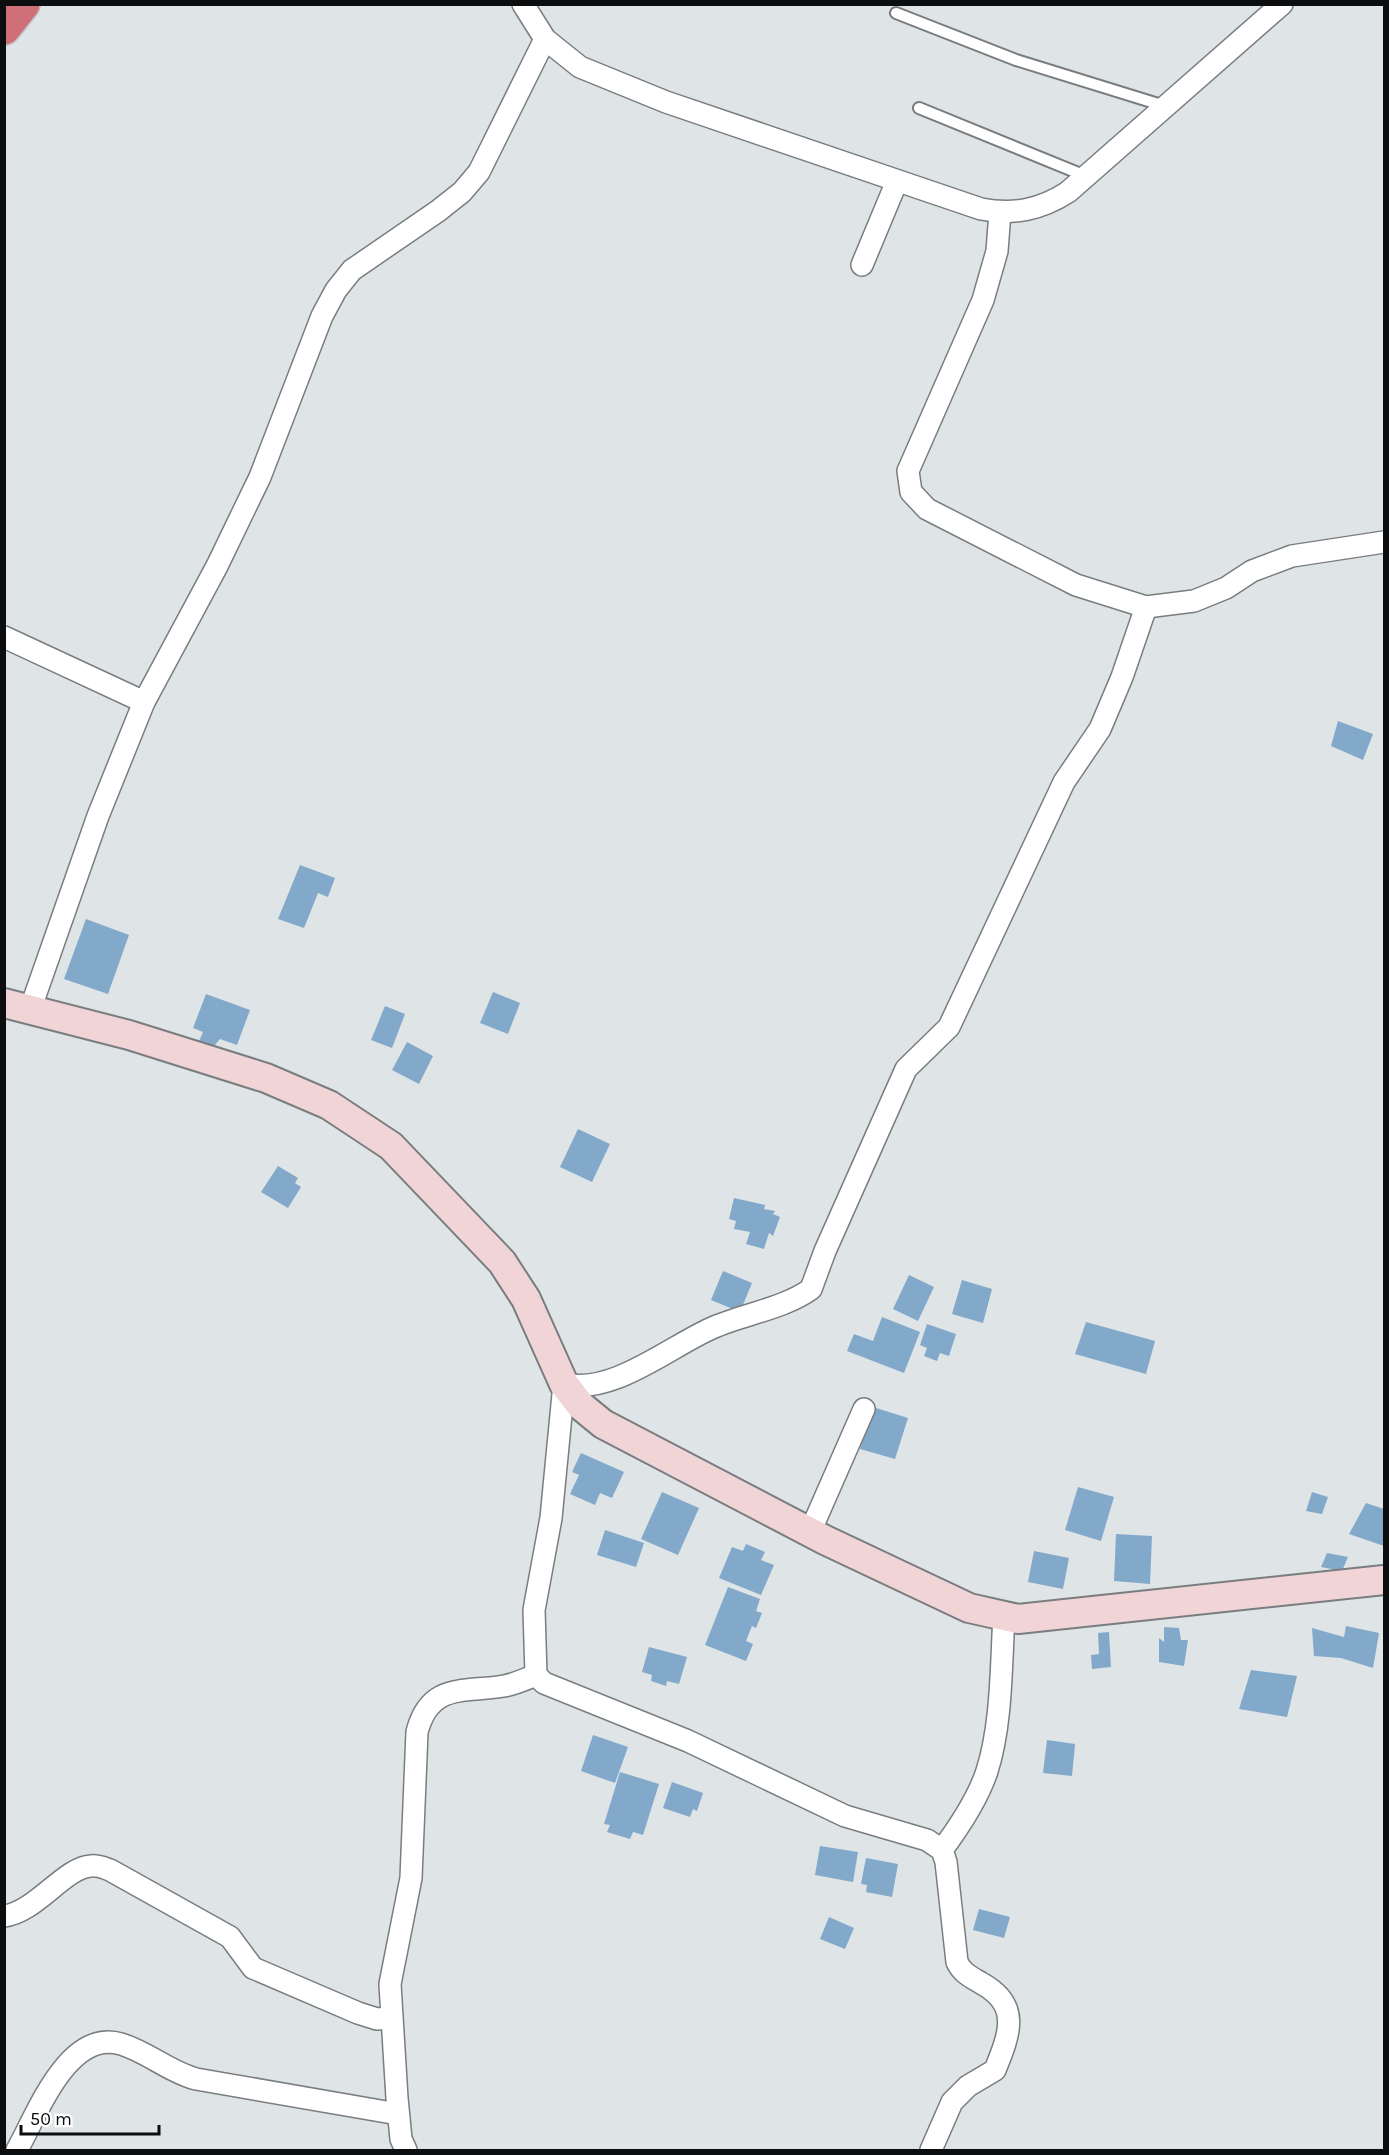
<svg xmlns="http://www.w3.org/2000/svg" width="1389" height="2155" viewBox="0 0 1389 2155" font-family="Karla,sans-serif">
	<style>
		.building { fill: #82a9ca }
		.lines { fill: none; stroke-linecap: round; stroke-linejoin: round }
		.lane-casing { stroke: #797d80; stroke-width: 14 }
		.street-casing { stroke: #797d80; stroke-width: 24 }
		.secondary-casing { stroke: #797d80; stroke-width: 32 }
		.highway-casing { stroke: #c0c0c0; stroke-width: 36 }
		.lane { stroke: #fff; stroke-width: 10 }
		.street { stroke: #fff; stroke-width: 21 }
		.secondary { stroke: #f1d4d6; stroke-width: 28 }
		.highway { stroke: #cf6f78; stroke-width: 33 }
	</style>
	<rect width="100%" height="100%" fill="#dfe4e7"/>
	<g class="building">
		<polygon points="1338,721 1373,734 1363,760 1331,746"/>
		<polygon points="300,865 335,878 328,897 318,893 304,928 278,919"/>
		<polygon points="86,919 129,935 108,994 64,979"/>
		<polygon points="493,992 520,1003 508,1034 480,1023"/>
		<polygon points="206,994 250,1010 237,1045 220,1039 214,1046 199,1041 203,1032 193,1028"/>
		<polygon points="385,1006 405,1014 392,1048 371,1040"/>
		<polygon points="407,1042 433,1056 419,1084 392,1070"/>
		<polygon points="578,1129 610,1144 592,1182 560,1167"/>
		<polygon points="278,1166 298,1178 295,1183 301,1187 288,1208 261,1192"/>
		<polygon points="734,1198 765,1205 764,1209 775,1211 773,1214 780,1217 773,1236 769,1233 764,1249 746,1244 750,1232 734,1229 736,1221 729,1219"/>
		<polygon points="723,1271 752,1283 740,1312 711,1300"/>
		<polygon points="909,1275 934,1287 918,1321 893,1309"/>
		<polygon points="962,1280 992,1289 983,1323 952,1314"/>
		<polygon points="882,1317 920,1332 904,1373 847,1351 854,1334 873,1341"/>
		<polygon points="1086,1322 1155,1341 1146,1374 1075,1354"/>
		<polygon points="927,1324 956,1334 949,1356 940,1353 937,1361 924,1356 927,1348 920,1345"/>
		<polygon points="873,1407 908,1418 895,1459 860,1449"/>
		<polygon points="581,1453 624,1472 612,1498 600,1493 595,1505 570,1494 579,1475 572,1472"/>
		<polygon points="1078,1487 1114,1497 1101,1541 1065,1530"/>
		<polygon points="662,1492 699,1508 678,1555 641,1539"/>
		<polygon points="1312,1492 1328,1497 1322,1514 1306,1511"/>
		<polygon points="1366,1503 1384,1509 1384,1546 1349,1534"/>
		<polygon points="605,1530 644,1543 636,1567 597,1555"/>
		<polygon points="1116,1534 1152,1536 1150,1584 1114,1581"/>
		<polygon points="746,1544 765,1552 761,1560 774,1565 761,1595 719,1578 732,1547 743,1551"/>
		<polygon points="1034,1551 1069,1558 1063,1589 1028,1582"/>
		<polygon points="1327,1553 1348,1557 1342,1571 1321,1567"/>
		<polygon points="728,1587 760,1599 756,1611 762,1613 756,1628 752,1626 746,1641 753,1644 746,1661 705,1645"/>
		<polygon points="1346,1626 1379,1633 1373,1668 1341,1658 1314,1656 1312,1628 1344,1637"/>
		<polygon points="1164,1627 1179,1628 1181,1640 1188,1640 1184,1666 1159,1662 1159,1638 1164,1642"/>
		<polygon points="1109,1632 1111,1667 1092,1669 1091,1655 1099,1654 1098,1633"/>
		<polygon points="649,1647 687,1657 679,1684 667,1681 666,1686 651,1681 652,1675 642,1672"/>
		<polygon points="1251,1670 1297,1676 1287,1717 1239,1709"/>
		<polygon points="593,1735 628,1747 615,1783 581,1771"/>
		<polygon points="1047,1740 1075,1744 1072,1776 1043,1773"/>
		<polygon points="620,1772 659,1784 643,1835 633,1832 630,1839 607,1832 610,1825 604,1824"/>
		<polygon points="672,1782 703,1793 697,1811 693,1809 690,1817 663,1808"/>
		<polygon points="820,1846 858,1852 853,1882 815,1875"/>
		<polygon points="866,1858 898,1864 892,1897 866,1892 867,1885 861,1884"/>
		<polygon points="979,1909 1010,1917 1004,1938 973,1930"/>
		<polygon points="829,1917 854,1928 845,1949 820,1939"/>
	</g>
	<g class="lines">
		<g class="lane-casing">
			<g id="lane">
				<polyline points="896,13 1016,60 1168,107"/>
				<polyline points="919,108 1088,177"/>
			</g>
		</g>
		<g class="street-casing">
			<g id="street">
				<path d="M523 4 545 39 580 67 666 102 981 209C1014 215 1040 210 1068 192L1282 4"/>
				<polyline points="1000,212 997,251 983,300 908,471 911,492 927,509 1076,585 1146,607 1194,601 1226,588 1252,571 1292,556 1384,542"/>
				<polyline points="862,265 897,181"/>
				<polyline points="4,637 144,702"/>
				<polyline points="30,1010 98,816 144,702 217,566 260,477 322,316 336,290 352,270 438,211 462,192 479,172 545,39"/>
				<polyline points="810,1532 864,1409"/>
				<path d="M942 1850C959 1827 978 1799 987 1771 1002 1724 1001 1665 1004 1616"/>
				<path d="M4 1916C35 1913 65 1867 91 1866 98 1865 104 1868 110 1870L230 1937 253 1968 358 2013 377 2019 391 2018"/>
				<path d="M17 2150C37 2115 68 2028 121 2044 148 2052 169 2072 196 2079L398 2114"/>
				<path d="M406 2150 401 2139 397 2098 390 1984 411 1878 417 1732C430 1682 464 1693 504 1686 515 1684 526 1679 536 1675"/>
				<path d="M931 2150 952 2102 968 2086 995 2070C1010 2033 1021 2005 981 1983 971 1977 962 1973 957 1962L946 1862 942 1850 927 1840 845 1816 688 1741 544 1683 536 1675 534 1610 551 1518 564 1384C613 1395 669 1347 712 1328 743 1314 783 1309 811 1289L825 1251 906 1069 949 1027 1064 782 1100 729 1122 677 1146 607"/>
			</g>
		</g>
		<g class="secondary-casing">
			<polyline id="secondary" points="4,1003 129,1035 266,1078 329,1105 391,1146 502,1262 526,1299 564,1384 581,1406 603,1424 825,1540 969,1608 1018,1619 1384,1580"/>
		</g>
		<g class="highway-casing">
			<polyline id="highway" points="4,28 23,4"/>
		</g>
		<use href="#lane" class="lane"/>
		<use href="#street" class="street"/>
		<use href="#secondary" class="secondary"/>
		<use href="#highway" class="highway"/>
	</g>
	<rect width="1389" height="2155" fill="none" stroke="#0b0d0e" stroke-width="12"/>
	<path d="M21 2125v9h138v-9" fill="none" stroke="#0b0d0e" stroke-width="3"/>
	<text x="30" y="2125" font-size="18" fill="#0b0d0e" stroke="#ffffff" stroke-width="4.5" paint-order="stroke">50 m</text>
</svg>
